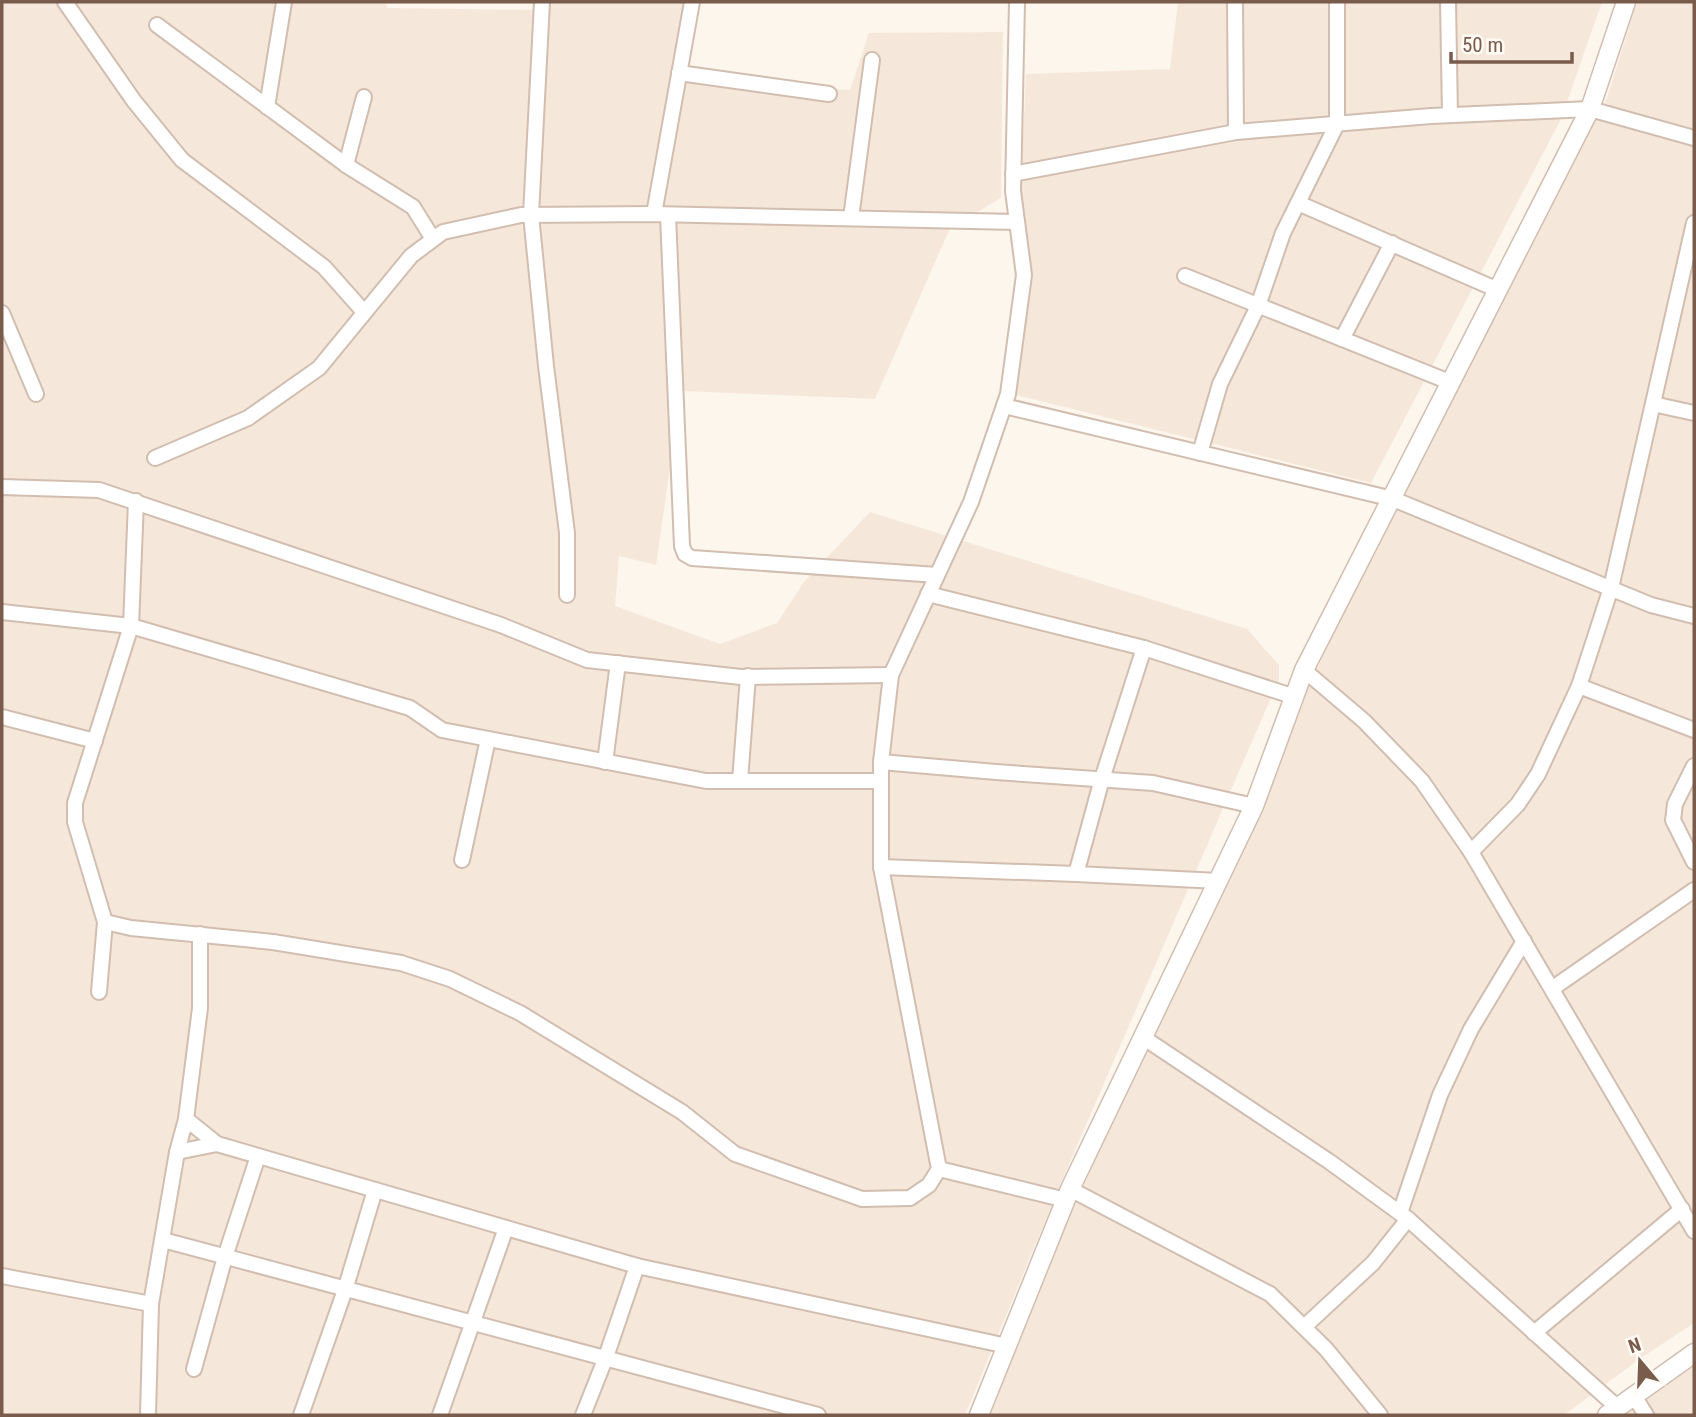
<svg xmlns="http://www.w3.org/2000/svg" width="1696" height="1417" viewBox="0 0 1696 1417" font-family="'Roboto Condensed',sans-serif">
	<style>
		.residential { fill: #f5e8da }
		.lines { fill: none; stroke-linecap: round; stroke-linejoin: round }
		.minor-casing { stroke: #d1beb0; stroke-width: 18 }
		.tertiary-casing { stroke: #d1beb0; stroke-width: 21 }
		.minor { stroke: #fff; stroke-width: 14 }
		.tertiary { stroke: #fff; stroke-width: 18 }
	</style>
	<rect width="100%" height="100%" fill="#fdf6ec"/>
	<g class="residential">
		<polygon points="2,2 386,2 387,8 536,10 539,2 691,2 683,80 850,90 869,33 1003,32 1001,198 950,228 875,399 681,391 656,565 619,556 615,606 720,644 777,623 804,582 870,512 1247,629 1279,665 1279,679 1060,1185 965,1415 2,1415"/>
		<polygon points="1178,2 1602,2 1561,119 1371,483 1008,393 1014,329 1026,74 1170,69"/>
		<polygon points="1637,2 1694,2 1694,1323 1641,1358 1564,1415 987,1415 1039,1287 1135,1068 1317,669 1395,504 1607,98"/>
		<polygon points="1694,1358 1694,1415 1614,1415"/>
	</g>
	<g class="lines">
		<g class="minor-casing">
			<g id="minor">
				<polyline points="65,2 134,101 182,160 324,267 364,312"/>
				<polyline points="542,2 531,215 546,366 567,533 567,595"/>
				<polyline points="1235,2 1236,132"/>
				<polyline points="1448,2 1450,115"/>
				<polyline points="157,25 346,165 413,207 433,239"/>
				<polyline points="679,73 829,94"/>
				<polyline points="267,107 284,2"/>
				<polyline points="346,165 364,97"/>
				<polyline points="1013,174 1236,132 1431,116 1590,109 1694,138"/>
				<polyline points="1298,203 1498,290"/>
				<polyline points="654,214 692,2"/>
				<polyline points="668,215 682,546 685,554 692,558 937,575"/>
				<polyline points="851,218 872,60"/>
				<polyline points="1185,276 1452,383"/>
				<polyline points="2,313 36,394"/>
				<polyline points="1342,339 1392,243"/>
				<polyline points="1653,404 1694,413"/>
				<polyline points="1004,406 1393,499 1651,605 1694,616"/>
				<polyline points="1200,453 1220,384 1258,306 1283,233 1337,124 1337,2"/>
				<polyline points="155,458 248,418 319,368 411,256 443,232 521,215 654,214 1017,222"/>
				<polyline points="2,487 99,490 501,625 587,660 741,677 891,675"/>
				<polyline points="928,594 1144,648 1295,697"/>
				<polyline points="2,612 131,626 410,708 442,730 706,781 881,781"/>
				<polyline points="1144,648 1102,779 1076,874 1219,881"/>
				<polyline points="1304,670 1364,721 1422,781 1471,852 1694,1231"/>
				<polyline points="1579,686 1694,730"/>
				<polyline points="2,717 95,741"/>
				<polyline points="605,762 618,663"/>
				<polyline points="881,762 996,772 1153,783 1254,806"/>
				<polyline points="1694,766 1675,804 1673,820 1694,862"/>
				<polyline points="740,781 748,676"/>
				<polyline points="1471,852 1518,804 1538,774 1579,686 1611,588 1694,223"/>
				<polyline points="462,860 488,739"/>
				<polyline points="881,867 1076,874"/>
				<polyline points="105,922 131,928 273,942 401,963 450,979 520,1013 682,1112 735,1154 862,1199 910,1198 929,1185 939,1169 881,867 881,762 891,675 971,502 1008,394 1024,275 1013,191 1017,2"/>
				<polyline points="1553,988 1694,890"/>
				<polyline points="99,992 105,922 75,822 75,803 131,626 136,501"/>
				<polyline points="1144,1038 1330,1162 1408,1219 1618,1408"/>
				<polyline points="186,1119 217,1144 637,1266 1007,1346"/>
				<polyline points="177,1152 217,1144"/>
				<polyline points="939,1169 1066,1200"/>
				<polyline points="1070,1189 1270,1294 1326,1349 1380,1415"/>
				<polyline points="1400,1213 1440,1095 1471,1029 1524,941"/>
				<path d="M163 1240C381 1299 600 1355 818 1415"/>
				<polyline points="2,1276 151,1304"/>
				<polyline points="1304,1327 1373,1263 1408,1219"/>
				<polyline points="1534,1333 1682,1209"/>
				<polyline points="194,1369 225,1257 258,1156"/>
				<polyline points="1634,1396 1646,1415"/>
				<polyline points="148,1415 151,1304 177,1152 186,1119 200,1008 200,934"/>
				<polyline points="301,1415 345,1290 375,1190"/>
				<polyline points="440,1415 506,1228"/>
				<polyline points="583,1415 606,1357 637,1266"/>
			</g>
		</g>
		<g class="tertiary-casing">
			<g id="tertiary">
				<polyline points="979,1415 1070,1189 1254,806 1304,670 1590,109 1626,2"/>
				<polyline points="1607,1415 1694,1353"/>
			</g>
		</g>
		<use href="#minor" class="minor"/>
		<use href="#tertiary" class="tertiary"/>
	</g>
	<rect width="1696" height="1417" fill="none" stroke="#7a5c4d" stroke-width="7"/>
	<g transform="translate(1640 1361) rotate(341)" stroke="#fffaf3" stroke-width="5" paint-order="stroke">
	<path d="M0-5L12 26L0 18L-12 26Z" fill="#7a5c4d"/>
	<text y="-10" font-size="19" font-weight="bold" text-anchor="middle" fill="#7a5c4d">N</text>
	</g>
	<path d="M1451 52v10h121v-10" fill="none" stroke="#7a5c4d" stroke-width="3.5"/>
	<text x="1462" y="52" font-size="21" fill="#7a5c4d" stroke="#fffaf3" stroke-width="5" paint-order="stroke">50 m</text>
</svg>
